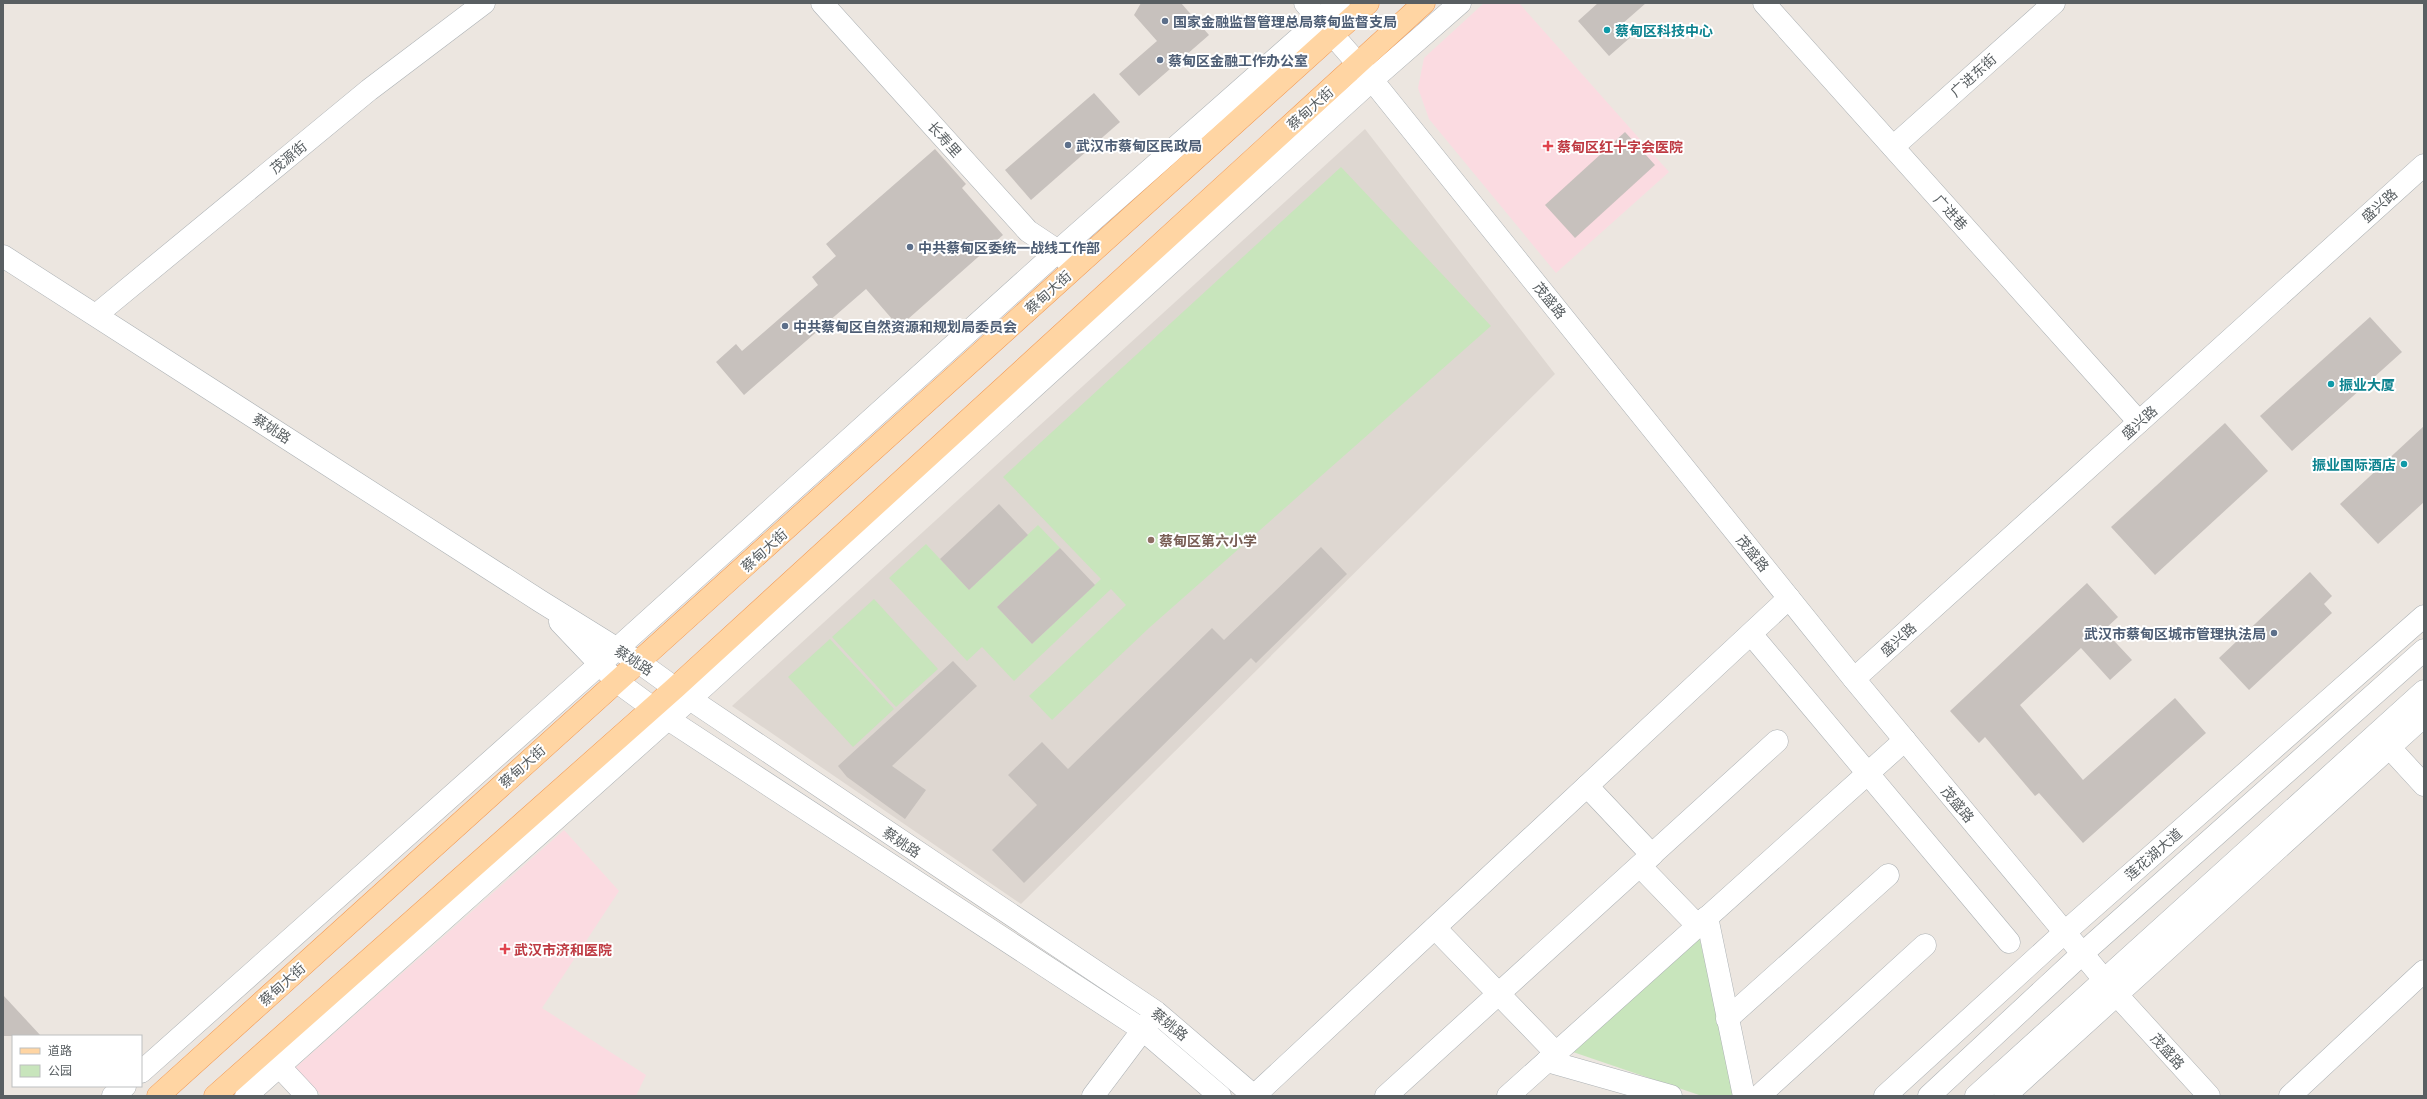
<svg xmlns="http://www.w3.org/2000/svg" width="2427" height="1099" viewBox="0 0 2427 1099" font-family="Inter,'Noto Sans SC',sans-serif">
	<style>
		.education { fill: #ded7d1 }
		.medical { fill: #fbdbe1 }
		.green { fill: #c8e5bc }
		.building { fill: #c7c1bd }
		.lines { fill: none; stroke-linecap: round; stroke-linejoin: round }
		.minor-casing { stroke: #acb1b4; stroke-width: 23 }
		.major-casing { stroke: #f29853; stroke-width: 23 }
		.minor { stroke: #fff; stroke-width: 22 }
		.major { stroke: #ffd5a3; stroke-width: 22 }
		.service-dot { fill: #5c6f8a; stroke: #fff; stroke-width: 1.5 }
		.culture-dot { fill: #0f9aa8; stroke: #fff; stroke-width: 1.5 }
		.health-dot { fill: #e0444e; stroke: #fff; stroke-width: 1.5 }
		.education-dot { fill: #8d6e63; stroke: #fff; stroke-width: 1.5 }
		.labels { text-anchor: middle; dominant-baseline: central; stroke-width: 4; stroke-linejoin: round; paint-order: stroke }
		.service-label { font-size: 14px; font-weight: bold; fill: #4e5e75; stroke: #fff; text-anchor: start }
		.culture-label { font-size: 14px; font-weight: bold; fill: #0d838f; stroke: #fff; text-anchor: start }
		.street-label { font-size: 14px; fill: #595f62; stroke: #fff }
		.health-label { font-size: 14px; font-weight: bold; fill: #be3a42; stroke: #fff; text-anchor: start }
		.education-label { font-size: 14px; font-weight: bold; fill: #785e54; stroke: #fff; text-anchor: start }
	</style>
	<rect width="100%" height="100%" fill="#ece6e0"/>
	<polygon class="education" points="1365,129 1555,374 1021,904 732,706"/>
	<g class="medical">
		<polygon points="1484,3 1519,3 1669,172 1556,273 1429,119 1418,88 1424,58"/>
		<polygon points="564,830 619,891 542,1008 646,1075 636,1096 322,1096 295,1068"/>
	</g>
	<g class="green">
		<polygon points="1341,167 1491,326 1149,628 1052,720 1029,696 1126,605 1111,589 1014,681 982,647 967,661 889,578 926,544 969,590 1038,525 1060,548 997,607 1032,644 1101,579 1003,477"/>
		<polygon points="874,599 938,669 896,707 832,637"/>
		<polygon points="830,639 894,709 853,747 788,677"/>
		<polygon points="1699,935 1735,1096 1702,1096 1570,1051"/>
	</g>
	<g class="building">
		<polygon points="1141,3 1181,3 1209,35 1139,96 1119,74 1157,41 1134,15"/>
		<polygon points="1598,3 1646,3 1622,24 1632,36 1609,56 1578,21"/>
		<polygon points="1094,93 1120,122 1031,200 1005,170"/>
		<polygon points="1625,132 1655,165 1575,238 1545,205"/>
		<polygon points="935,149 966,184 962,188 1003,235 899,327 866,289 744,395 716,362 736,344 742,351 818,285 812,277 836,256 826,244"/>
		<polygon points="2370,317 2402,352 2292,451 2260,416"/>
		<polygon points="2225,423 2268,471 2155,575 2111,527"/>
		<polygon points="2424,426 2424,502 2378,544 2340,504"/>
		<polygon points="999,504 1028,535 969,590 940,559"/>
		<polygon points="1321,547 1347,574 1256,663 1251,658 1024,883 992,850 1037,805 1008,775 1042,742 1068,769 1212,628 1224,640"/>
		<polygon points="1060,548 1095,585 1032,644 997,607"/>
		<polygon points="2310,572 2332,596 2324,604 2332,613 2249,690 2219,658"/>
		<polygon points="2087,583 2118,617 2104,630 2132,660 2110,680 2081,648 2020,705 2083,780 2175,698 2206,733 2083,843 2039,793 2035,796 1985,737 1979,743 1950,711"/>
		<polygon points="953,661 977,686 892,766 926,790 905,819 847,777 838,766"/>
		<polygon points="3,995 41,1036 3,1036"/>
	</g>
	<g class="lines">
		<g class="minor-casing">
			<g id="minor">
				<polyline points="822,3 1028,231 1058,251 1067,261"/>
				<polyline points="1305,3 1372,80 1854,679 2116,994 2209,1096"/>
				<polyline points="1764,3 2139,422"/>
				<polyline points="1893,147 2054,3"/>
				<polyline points="3,256 540,601 640,663 690,699 1156,1012 1254,1096"/>
				<polyline points="96,315 369,90 484,3"/>
				<polyline points="560,622 616,681 668,719 1143,1030 1220,1096"/>
				<polyline points="1751,634 2009,942"/>
				<polyline points="1854,679 2424,165"/>
				<polyline points="2390,748 2424,785"/>
				<polyline points="1587,786 1652,855 1640,866 1698,926"/>
				<polyline points="1699,924 1707,917 1744,1096"/>
				<polyline points="1435,928 1556,1053"/>
				<polyline points="1727,1019 1888,875"/>
				<polyline points="1556,1053 1547,1061 1671,1096"/>
				<polyline points="279,1066 307,1096"/>
				<polyline points="141,1072 600,664 1058,251 1339,3"/>
				<polyline points="113,1096 125,1086"/>
				<polyline points="246,1096 690,699 1372,80 1460,3"/>
				<polyline points="1093,1096 1151,1019"/>
				<polyline points="1254,1096 1789,598"/>
				<polyline points="1386,1096 1777,741"/>
				<polyline points="1508,1096 1905,740"/>
				<polyline points="1759,1096 1925,945"/>
				<polyline points="1885,1096 2065,932 2424,616"/>
				<polyline points="1929,1096 2083,953 2424,650"/>
				<polyline points="1976,1096 2424,691"/>
				<polyline points="2005,1096 2424,716"/>
				<polyline points="2290,1096 2424,971"/>
			</g>
		</g>
		<g class="major-casing">
			<g id="major">
				<polyline points="158,1096 1368,3"/>
				<polyline points="215,1096 675,688 1424,3"/>
			</g>
		</g>
		<use href="#minor" class="minor"/>
		<use href="#major" class="major"/>
	</g>
	<g class="service-dot">
		<circle cx="1165" cy="21" r="4"/>
		<circle cx="1160" cy="60" r="4"/>
		<circle cx="1068" cy="145" r="4"/>
		<circle cx="910" cy="247" r="4"/>
		<circle cx="785" cy="326" r="4"/>
		<circle cx="2274" cy="633" r="4"/>
	</g>
	<g class="culture-dot">
		<circle cx="1607" cy="30" r="4"/>
		<circle cx="2331" cy="384" r="4"/>
		<circle cx="2404" cy="464" r="4"/>
	</g>
	<g class="health-dot">
		<path d="M1546 140h4v4h4v4h-4v4h-4v-4h-4v-4h4z"/>
		<path d="M503 943h4v4h4v4h-4v4h-4v-4h-4v-4h4z"/>
	</g>
	<circle class="education-dot" cx="1151" cy="540" r="4"/>
	<g class="labels">
		<g class="service-label">
			<text x="1173" y="21">国家金融监督管理总局蔡甸监督支局</text>
			<text x="1168" y="60">蔡甸区金融工作办公室</text>
			<text x="1076" y="145">武汉市蔡甸区民政局</text>
			<text x="918" y="247">中共蔡甸区委统一战线工作部</text>
			<text x="793" y="326">中共蔡甸区自然资源和规划局委员会</text>
			<text x="2266" y="633" text-anchor="end">武汉市蔡甸区城市管理执法局</text>
		</g>
		<g class="culture-label">
			<text x="1615" y="30">蔡甸区科技中心</text>
			<text x="2339" y="384">振业大厦</text>
			<text x="2396" y="464" text-anchor="end">振业国际酒店</text>
		</g>
		<g class="street-label">
			<text transform="translate(1973 75) rotate(-42)">广进东街</text>
			<text transform="translate(1310 108) rotate(-42)">蔡甸大街</text>
			<text transform="translate(945 139) rotate(48)">长寿里</text>
			<text transform="translate(288 157) rotate(-39)">茂源街</text>
			<text transform="translate(2379 205) rotate(-42)">盛兴路</text>
			<text transform="translate(1951 212) rotate(48)">广进巷</text>
			<text transform="translate(1048 292) rotate(-42)">蔡甸大街</text>
			<text transform="translate(1550 300) rotate(51)">茂盛路</text>
			<text transform="translate(2139 422) rotate(-42)">盛兴路</text>
			<text transform="translate(272 428) rotate(33)">蔡姚路</text>
			<text transform="translate(764 550) rotate(-42)">蔡甸大街</text>
			<text transform="translate(1753 553) rotate(51)">茂盛路</text>
			<text transform="translate(1898 639) rotate(-42)">盛兴路</text>
			<text transform="translate(634 660) rotate(33)">蔡姚路</text>
			<text transform="translate(522 766) rotate(-42)">蔡甸大街</text>
			<text transform="translate(1958 804) rotate(50)">茂盛路</text>
			<text transform="translate(902 842) rotate(34)">蔡姚路</text>
			<text transform="translate(2153 854) rotate(-41)">莲花湖大道</text>
			<text transform="translate(282 984) rotate(-42)">蔡甸大街</text>
			<text transform="translate(1170 1024) rotate(39)">蔡姚路</text>
			<text transform="translate(2168 1051) rotate(48)">茂盛路</text>
		</g>
		<g class="health-label">
			<text x="1557" y="146">蔡甸区红十字会医院</text>
			<text x="514" y="949">武汉市济和医院</text>
		</g>
		<g class="education-label">
			<text x="1159" y="540">蔡甸区第六小学</text>
		</g>
	</g>
	<rect width="2427" height="1099" fill="none" stroke="#595f62" stroke-width="8"/>
	<rect x="12" y="1035" width="130" height="52" fill="#ffffff" stroke="#bdbfc0"/>
	<rect x="20" y="1048" width="20" height="6" fill="#ffd5a3" stroke="#bdbfc0"/>
	<text x="48" y="1055" font-size="12" fill="#595f62">道路</text>
	<rect x="20" y="1065" width="20" height="12" fill="#c8e5bc" stroke="#bdbfc0"/>
	<text x="48" y="1075" font-size="12" fill="#595f62">公园</text>
</svg>
